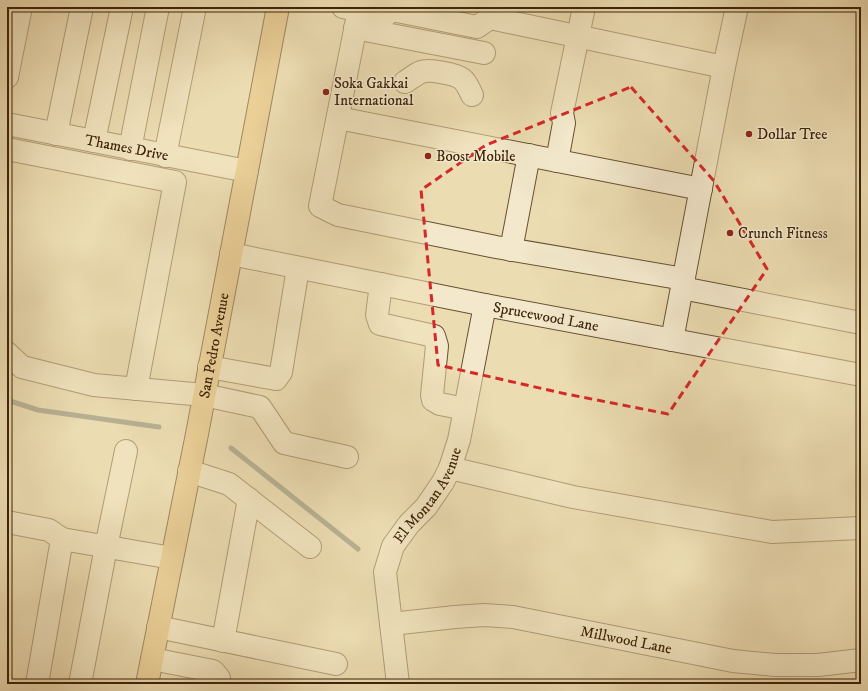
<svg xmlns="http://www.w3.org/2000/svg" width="868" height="691" viewBox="0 0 868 691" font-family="'IM FELL DW Pica',serif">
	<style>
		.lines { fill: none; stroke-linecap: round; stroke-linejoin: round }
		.stream { stroke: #777d71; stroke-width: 5 }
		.minor-casing { stroke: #695133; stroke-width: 24 }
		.major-casing { stroke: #3d2309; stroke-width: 24 }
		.minor { stroke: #f3e8cc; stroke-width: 22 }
		.major { stroke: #e6be78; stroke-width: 22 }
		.marked { fill: none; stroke: #d62828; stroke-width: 3; stroke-dasharray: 8 5; stroke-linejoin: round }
		.poi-dot { fill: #8f2418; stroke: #f3e8cc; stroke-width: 1.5 }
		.labels { text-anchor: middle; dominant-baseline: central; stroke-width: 3; stroke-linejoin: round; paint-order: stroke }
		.poi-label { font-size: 15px; fill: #3d2309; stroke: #f3e8cc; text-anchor: start }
		.street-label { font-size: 15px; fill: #3d2309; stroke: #f3e8cc }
	</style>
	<rect width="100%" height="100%" fill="#ecdcb1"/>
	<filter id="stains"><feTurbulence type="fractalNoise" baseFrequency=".005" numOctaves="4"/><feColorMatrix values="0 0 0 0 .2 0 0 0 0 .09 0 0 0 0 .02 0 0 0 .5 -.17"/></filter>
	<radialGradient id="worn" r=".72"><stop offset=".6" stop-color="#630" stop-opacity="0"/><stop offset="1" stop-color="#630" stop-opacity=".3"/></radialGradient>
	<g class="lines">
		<g class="stream">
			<polyline points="7,400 38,410 159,427"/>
			<polyline points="231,448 358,549"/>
		</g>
		<g class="minor-casing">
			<g id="minor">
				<polyline points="343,7 385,16 392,10"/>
				<polyline points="359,10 320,206 338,215 496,247 684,279"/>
				<polyline points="392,10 477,27 490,18 724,67"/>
				<polyline points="355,28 484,53"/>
				<polyline points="7,77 21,7"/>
				<path d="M405 82C410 79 416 74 421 72 429 69 456 74 462 79 467 83 469 89 472 95"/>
				<polyline points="338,118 701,189"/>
				<path id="s1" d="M7 124 247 171"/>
				<polyline points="56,134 82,7"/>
				<polyline points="94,141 122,7"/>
				<polyline points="7,149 175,182 136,389"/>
				<polyline points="130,149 158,7"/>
				<polyline points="165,156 195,7"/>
				<polyline points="557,161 564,123 562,113 584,7"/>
				<polyline points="511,250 529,155"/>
				<path id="s2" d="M231 254 485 305 861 375"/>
				<polyline points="381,284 377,315 380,324 434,336 437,346 432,395 433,400 440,404 465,409"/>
				<polyline points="682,288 861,323"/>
				<polyline points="672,340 724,67 737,7"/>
				<polyline points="7,353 22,367 94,385 204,395 260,407 284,443 347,457"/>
				<polyline points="209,367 276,379 281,372 298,268"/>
				<polyline points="450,468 573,497 772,532 861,528"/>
				<polyline points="189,471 229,484 310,547"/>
				<polyline points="7,522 49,530 62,539"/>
				<path id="s3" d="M391 624 455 617 484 615 513 617 733 661 775 665H818L861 660"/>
				<polyline points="158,627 336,664"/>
				<polyline points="223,641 249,499"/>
				<polyline points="152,659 213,671 219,678 218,684"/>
				<polyline points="37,684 62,539 172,558"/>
				<polyline points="80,684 106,547 126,451"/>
				<path id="s4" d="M398 684 385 572 393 546 409 524 426 507 443 482 450 468 459 440 485 305"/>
			</g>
		</g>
		<g class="major-casing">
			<g id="major">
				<path id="s5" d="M147 684 197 434 278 7"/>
			</g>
		</g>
		<use href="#minor" class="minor"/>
		<use href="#major" class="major"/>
	</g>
	<path d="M0 0H868V691H0ZM631 87 714 181 767 269 668 414 566 394 438 365 421 190 486 145Z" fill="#ecdcb1" fill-opacity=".55" fill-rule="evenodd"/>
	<path class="marked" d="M631 87 714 181 767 269 668 414 566 394 438 365 421 190 486 145Z"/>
	<g class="poi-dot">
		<circle cx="326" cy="92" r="4"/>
		<circle cx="749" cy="134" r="4"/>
		<circle cx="428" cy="156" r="4"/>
		<circle cx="730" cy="233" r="4"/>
	</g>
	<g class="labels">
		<g class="poi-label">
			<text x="334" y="83">Soka Gakkai<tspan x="334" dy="17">International</tspan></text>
			<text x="757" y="134">Dollar Tree</text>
			<text x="436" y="156">Boost Mobile</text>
			<text x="738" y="233">Crunch Fitness</text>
		</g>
		<g class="street-label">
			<text stroke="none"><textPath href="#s1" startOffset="122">Thames Drive</textPath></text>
			<text stroke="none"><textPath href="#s2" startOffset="321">Sprucewood Lane</textPath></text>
			<text stroke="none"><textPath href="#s5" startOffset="345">San Pedro Avenue</textPath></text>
			<text stroke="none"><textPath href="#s4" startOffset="202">El Montan Avenue</textPath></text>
			<text stroke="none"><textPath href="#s3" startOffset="238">Millwood Lane</textPath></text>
		</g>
	</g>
	<rect width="868" height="691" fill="none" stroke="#ecdcb1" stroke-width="24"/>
	<rect x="8" y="8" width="852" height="675" fill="none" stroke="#3d2309" stroke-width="2"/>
	<rect x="12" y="12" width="844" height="667" fill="none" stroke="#3d2309"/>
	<rect width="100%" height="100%" filter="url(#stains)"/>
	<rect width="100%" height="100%" fill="url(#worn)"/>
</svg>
